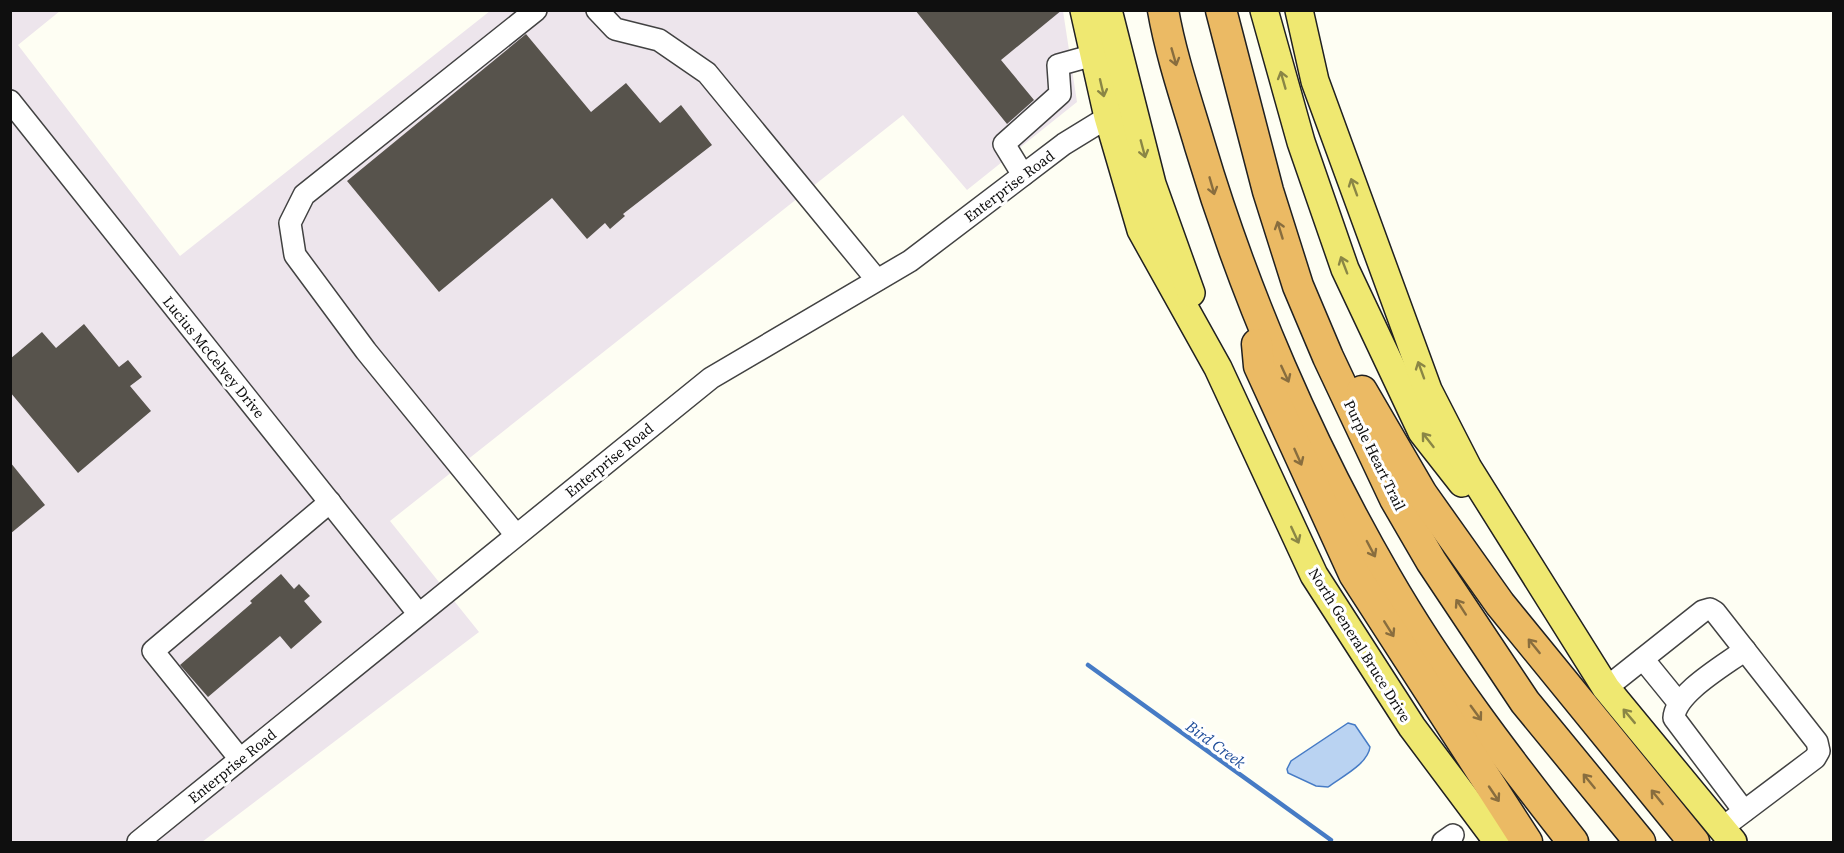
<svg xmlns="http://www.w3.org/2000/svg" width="1844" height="853" viewBox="0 0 1844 853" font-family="'Source Serif 4',serif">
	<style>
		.industrial { fill: #ede5ec }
		.water { fill: #bad3f2; stroke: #467bc5; stroke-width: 1.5 }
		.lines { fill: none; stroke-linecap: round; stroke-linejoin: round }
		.stream { stroke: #467bc5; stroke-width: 4.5 }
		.building { fill: #57534c }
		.minor-casing { stroke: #424242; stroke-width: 24 }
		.major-casing { stroke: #202020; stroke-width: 30 }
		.highway-casing { stroke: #202020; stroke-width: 33 }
		.minor { stroke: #fff; stroke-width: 21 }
		.major { stroke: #efe871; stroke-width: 27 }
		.highway { stroke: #ebba64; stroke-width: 30 }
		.oneway { stroke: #886d3e }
		.oneway2 { stroke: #8a8645 }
		.labels { text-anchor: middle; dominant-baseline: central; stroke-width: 6; stroke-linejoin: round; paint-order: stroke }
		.street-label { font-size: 15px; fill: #0f0f0f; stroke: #fff }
		.water-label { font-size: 16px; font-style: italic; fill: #204e9a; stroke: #fff }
	</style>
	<rect width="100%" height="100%" fill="#fefef3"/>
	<polygon class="industrial" points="10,11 60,11 18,45 180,256 490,11 1063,11 1077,102 967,190 903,115 390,521 479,632 202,842 11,842"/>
	<path class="water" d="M1348 723 1355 725 1370 747C1368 764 1341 777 1328 787L1316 786 1288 773 1287 769 1291 761Z"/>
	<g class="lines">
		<polyline class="stream" points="1088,665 1331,840 1330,842"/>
	</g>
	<g class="building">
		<polygon points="915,10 1062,10 1001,60 1034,100 1007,124"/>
		<polygon points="526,34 591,112 626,83 660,123 681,105 712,145 623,214 625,216 610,229 605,223 587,239 552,198 439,292 347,181"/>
		<polygon points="84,324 119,367 128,360 142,377 130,386 151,411 78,473 10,392 10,359 42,332 56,348"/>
		<polygon points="10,462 45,505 10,534"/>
		<polygon points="281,574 294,589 299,584 310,596 304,601 322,622 291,649 280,636 208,697 180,665 252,603 250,601"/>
	</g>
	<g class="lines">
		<g class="minor-casing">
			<g id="minor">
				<polyline points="597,10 615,29 659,40 707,73 877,280"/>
				<polyline points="10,101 418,613"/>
				<polyline points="1023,175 1004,144 1060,94 1058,65 1094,55"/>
				<polyline points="516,535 366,351 295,255 290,223 304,195 536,10"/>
				<polyline points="1643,659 1678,702"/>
				<polyline points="1606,688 1703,611 1710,609 1715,612 1817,742 1819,751 1815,758 1722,828"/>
				<polyline points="240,759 153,651 330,502"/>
				<path d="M1744 811 1674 718C1675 693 1725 665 1745 650"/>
				<polyline points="138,842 711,378 910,261 1064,144 1108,117"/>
				<polyline points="1443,842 1453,835"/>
			</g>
		</g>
		<g class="major-casing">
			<g id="major">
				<polyline points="1084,10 1108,117 1141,230 1218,368 1314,575 1412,727 1498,842"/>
				<polyline points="1108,10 1152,184 1191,293"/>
				<polyline points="1264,10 1301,142 1345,269 1422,432 1462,483"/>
				<polyline points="1299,10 1315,81 1428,390 1468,468 1606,688 1733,842"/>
			</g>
		</g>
		<g class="highway-casing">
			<g id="highway">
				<path d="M1163 10C1171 56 1187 102 1200 146 1244 294 1309 444 1386 577 1440 671 1507 758 1573 842"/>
				<polyline points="1221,10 1268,191 1298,286 1328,357 1395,499 1431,561 1525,702 1640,842"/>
				<polyline points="1257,344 1259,366 1354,574 1527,842"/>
				<polyline points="1362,391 1422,494 1500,604 1694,842"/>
			</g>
		</g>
		<use href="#minor" class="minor"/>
		<use href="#major" class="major"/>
		<use href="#highway" class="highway"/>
	</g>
	<defs><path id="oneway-shaft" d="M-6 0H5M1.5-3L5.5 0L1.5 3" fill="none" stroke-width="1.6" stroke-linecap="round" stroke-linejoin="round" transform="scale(1.5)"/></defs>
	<g class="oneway">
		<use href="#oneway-shaft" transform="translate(1174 57) rotate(74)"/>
		<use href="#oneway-shaft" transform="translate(1212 186) rotate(74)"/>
		<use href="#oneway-shaft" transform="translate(1280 230) rotate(-107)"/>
		<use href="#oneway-shaft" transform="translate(1285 374) rotate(65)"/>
		<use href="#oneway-shaft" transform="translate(1298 457) rotate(66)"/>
		<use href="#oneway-shaft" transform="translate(1371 549) rotate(62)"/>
		<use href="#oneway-shaft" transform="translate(1461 607) rotate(-123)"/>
		<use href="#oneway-shaft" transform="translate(1389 629) rotate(58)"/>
		<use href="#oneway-shaft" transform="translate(1534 646) rotate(-129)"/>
		<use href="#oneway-shaft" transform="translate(1476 713) rotate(54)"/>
		<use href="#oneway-shaft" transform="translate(1589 781) rotate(-129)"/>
		<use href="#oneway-shaft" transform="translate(1494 794) rotate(56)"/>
		<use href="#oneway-shaft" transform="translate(1657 797) rotate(-129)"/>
	</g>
	<g class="oneway2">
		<use href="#oneway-shaft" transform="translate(1283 80) rotate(-106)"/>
		<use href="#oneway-shaft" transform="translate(1102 88) rotate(77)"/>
		<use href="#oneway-shaft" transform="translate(1143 149) rotate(75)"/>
		<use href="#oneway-shaft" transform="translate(1354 187) rotate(-110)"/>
		<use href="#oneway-shaft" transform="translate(1344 265) rotate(-111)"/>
		<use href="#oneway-shaft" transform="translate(1421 370) rotate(-110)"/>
		<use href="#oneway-shaft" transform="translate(1428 440) rotate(-128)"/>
		<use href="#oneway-shaft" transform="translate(1295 535) rotate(65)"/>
		<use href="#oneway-shaft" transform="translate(1629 716) rotate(-130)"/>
	</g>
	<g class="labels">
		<g class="street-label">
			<text transform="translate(1009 186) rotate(-37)">Enterprise Road</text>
			<text transform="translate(214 357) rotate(51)">Lucius McCelvey Drive</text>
			<text transform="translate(1375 455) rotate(64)">Purple Heart Trail</text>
			<text transform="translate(609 460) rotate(-39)">Enterprise Road</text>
			<text transform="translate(1360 645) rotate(58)">North General Bruce Drive</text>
			<text transform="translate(232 766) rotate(-39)">Enterprise Road</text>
		</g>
		<g class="water-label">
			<text transform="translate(1216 744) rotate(36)">Bird Creek</text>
		</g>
	</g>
	<rect width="1844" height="853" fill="none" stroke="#0f0f0f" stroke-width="24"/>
</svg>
